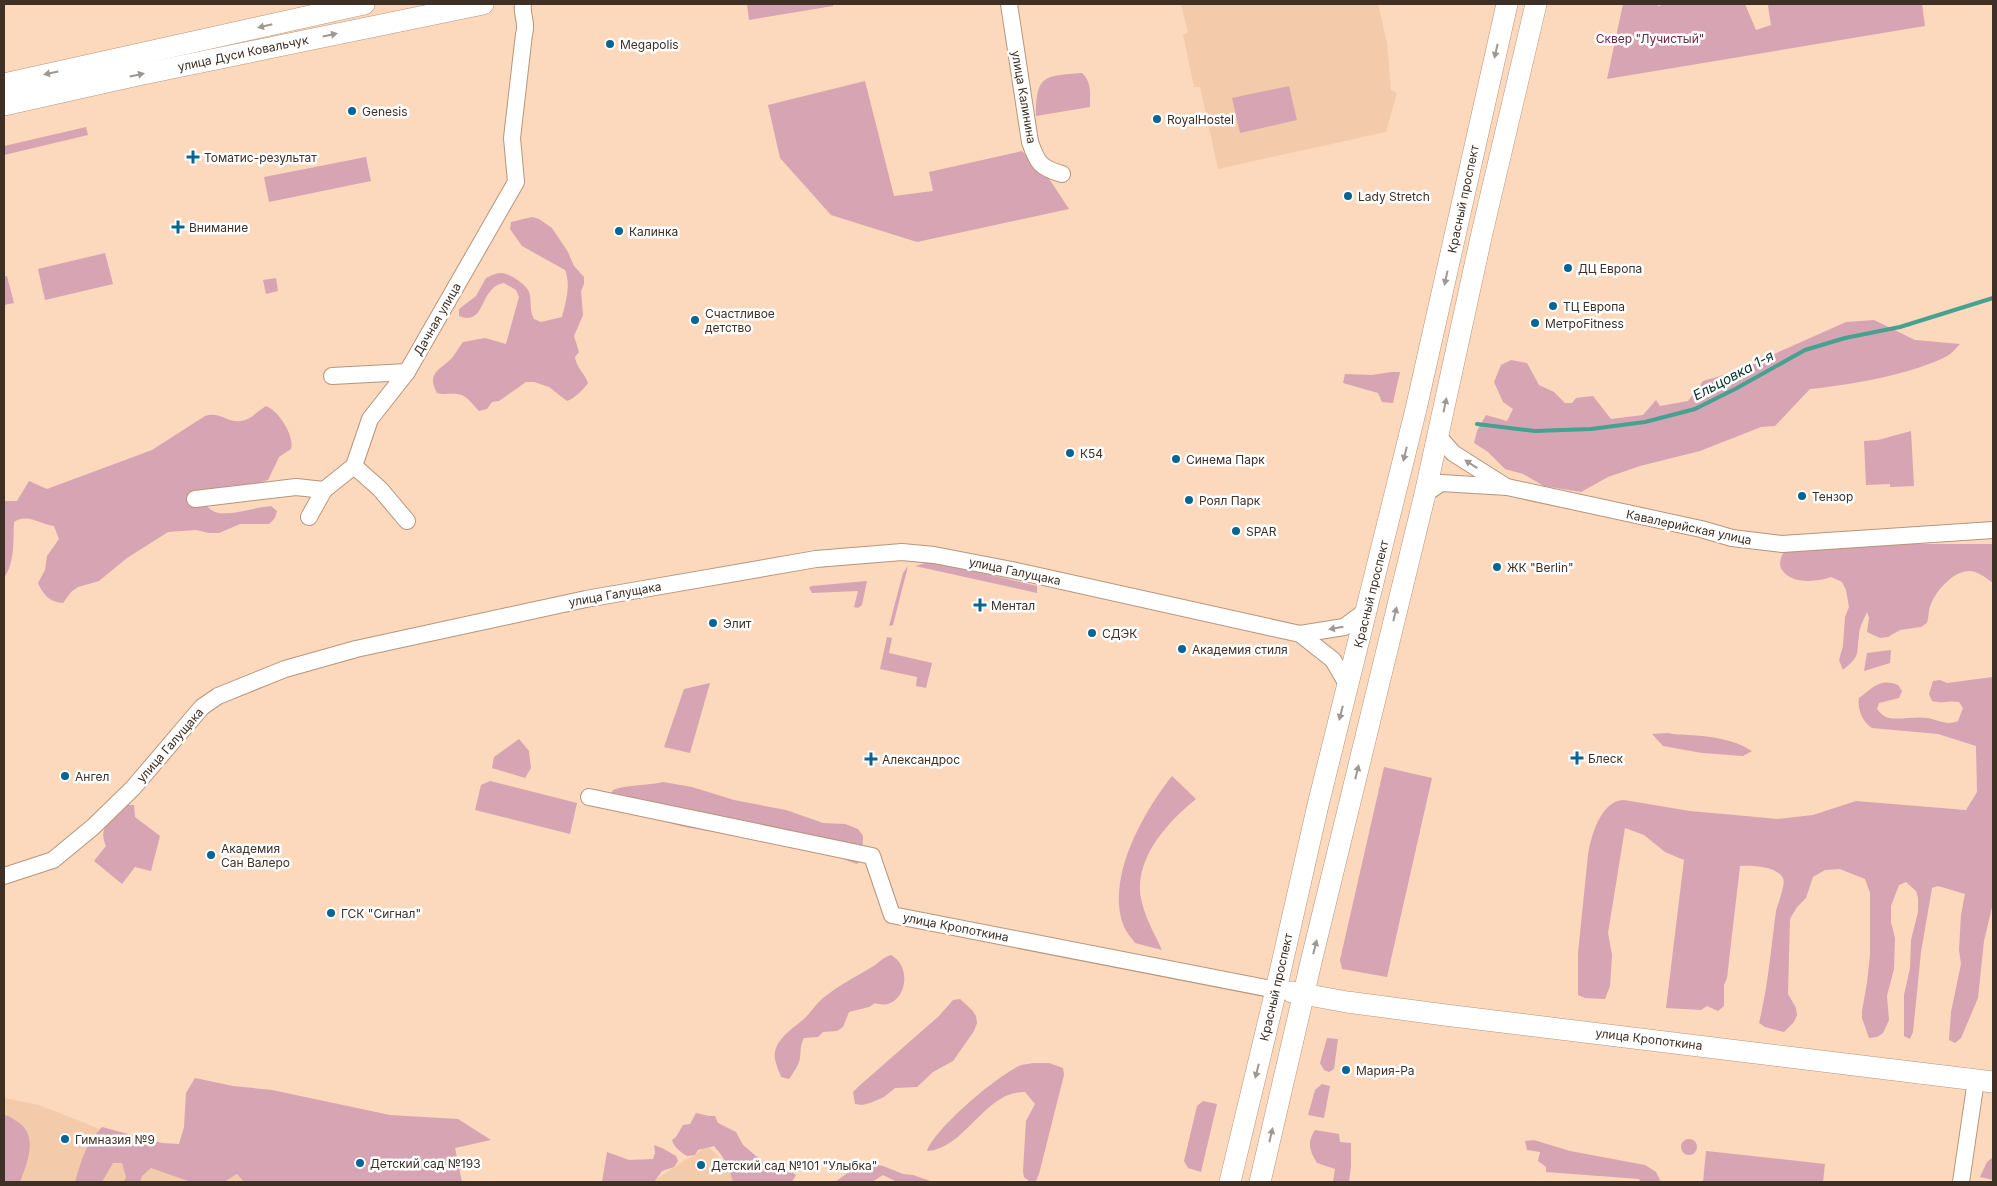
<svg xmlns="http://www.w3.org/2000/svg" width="1997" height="1186" viewBox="0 0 1997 1186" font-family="Inter,sans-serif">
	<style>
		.built { fill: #f4cbaa }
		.green { fill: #d6a4b3 }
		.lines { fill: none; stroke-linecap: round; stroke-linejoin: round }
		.stream { stroke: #45a190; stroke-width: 4 }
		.minor-casing { stroke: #b7957b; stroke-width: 18 }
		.major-casing { stroke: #b7957b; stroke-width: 22 }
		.minor { stroke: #fff; stroke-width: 16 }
		.major { stroke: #fff; stroke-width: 21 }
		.oneway { fill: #9e9892 }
		.poi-dot { fill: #056594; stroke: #fff; stroke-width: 2 }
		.labels { text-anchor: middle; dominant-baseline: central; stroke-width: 5; stroke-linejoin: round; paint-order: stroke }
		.park-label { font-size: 12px; fill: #772345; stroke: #fff }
		.poi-label { font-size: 12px; fill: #3e3025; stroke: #fff; text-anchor: start }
		.street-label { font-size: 12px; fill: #3e3025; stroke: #fff }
		.water-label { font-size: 14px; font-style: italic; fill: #05322b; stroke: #fff }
	</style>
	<rect width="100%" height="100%" fill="#fcd8bc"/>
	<g class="built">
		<polygon points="1181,4 1378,4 1387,43 1391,90 1397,93 1386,132 1218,169 1200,87 1194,87 1183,35 1188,33"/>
		<polygon points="4,1098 39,1105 212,1173 438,1182 4,1182"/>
		<polygon points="707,1145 743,1182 652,1182 685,1160 694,1156"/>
	</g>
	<g class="green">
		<polygon points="747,4 833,4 833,6 749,20"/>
		<polygon points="1623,4 1657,4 1658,6 1666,4 1745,4 1756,30 1771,25 1768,6 1769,4 1922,4 1925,26 1607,79"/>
		<path d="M1082 73C1092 82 1090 95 1090 107L1036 116C1036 75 1044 76 1082 73Z"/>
		<polygon points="865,81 894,196 933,191 929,172 1022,151 1048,177 1069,209 917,242 831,215 780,158 768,105"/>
		<polygon points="1289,86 1297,120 1240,133 1232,98"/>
		<polygon points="86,127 88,135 4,155 4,146"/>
		<polygon points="366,157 371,181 269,202 264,177"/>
		<path d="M532 217 539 219 552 228 568 252 574 266 584 277V284L581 291 583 315 574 336 579 352 575 357C576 367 585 374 588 383 583 390 575 398 567 401L549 387 534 382H526L499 401 492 402 487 409 479 411C473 405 466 394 457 394 449 393 444 395 437 393 426 373 440 370 452 358 456 353 459 347 463 342L485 338 506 344 519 297 516 290 504 283C478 287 487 327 459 316V309L476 296 486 278C490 276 496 273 501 273 509 273 526 284 529 292 532 301 529 310 534 319L541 322 562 317C566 302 571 284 565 270L522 246 510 229 511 222Z"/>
		<polygon points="105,253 113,284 45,300 38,269"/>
		<polygon points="7,276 14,303 4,305 4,277"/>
		<polygon points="276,278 278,291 266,294 263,280"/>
		<path d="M1874 320 1915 340 1960 344C1956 348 1953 352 1949 355 1915 374 1849 385 1810 389L1775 426 1761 427 1700 451 1640 466 1608 477 1581 492 1544 486 1523 474 1505 469 1488 452 1474 443 1477 431 1486 415 1507 421 1513 409 1503 402 1494 382 1501 365 1511 360 1527 363 1539 385 1554 392 1565 403H1572L1576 398 1593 396 1611 419 1643 415 1656 400 1660 406 1688 401 1703 381 1734 372 1846 322Z"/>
		<polygon points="1391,372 1400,372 1393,403 1382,402 1378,393 1343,383 1345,374 1372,375"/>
		<path d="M266 406C278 410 295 436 291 449L279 457 268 480 201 501C205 504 209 509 213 511 224 518 256 507 271 506L277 511 275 518 269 524H240L219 533H209L196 530 168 532 127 558 99 581 78 587 71 592 63 603C50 602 43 595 38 583L45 570 47 556 59 539 54 526C39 524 28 513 14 522 13 541 15 562 4 578V501H17L29 481 47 489 152 450 205 416C220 411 227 423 241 421 250 420 258 411 266 406Z"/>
		<polygon points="1911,431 1914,486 1890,487 1890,484 1866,485 1864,441 1878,440"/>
		<path d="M1860 544H1993V583C1986 578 1978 571 1969 571 1953 571 1936 591 1931 604 1928 610 1929 617 1927 623L1921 627 1900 630 1888 637 1880 638 1867 632 1869 618 1867 612C1864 619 1859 628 1859 635 1856 656 1861 655 1843 670L1839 660 1843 646 1845 617 1849 607 1846 590 1842 582 1831 577C1817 582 1789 585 1781 568 1778 562 1783 554 1785 549Z"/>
		<polygon points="933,561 1037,586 1037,593 915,566"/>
		<polygon points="908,566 893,625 889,626 903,573"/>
		<polygon points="867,581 862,605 858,608 854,607 858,591 812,593 809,588 811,586"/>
		<polygon points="887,637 892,638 889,653 932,663 926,688 916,686 917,677 880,669"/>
		<polygon points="1891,650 1890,663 1864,671 1867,653"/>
		<path d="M1993 677 1992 907 1984 941 1978 998 1961 1038 1955 1043 1949 1040 1951 1012 1961 964 1959 950 1961 915 1965 894 1938 886 1932 888 1921 952 1913 1032 1910 1039 1904 1036V995L1910 968 1911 940 1918 912V898L1916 891 1906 882 1899 885 1891 906V922L1895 938 1894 969 1887 996 1889 1020 1883 1033 1877 1037 1869 1038 1862 1018V1011L1867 983 1870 955V893L1865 879 1840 869 1825 870 1813 877 1806 898 1797 907 1790 919 1788 994 1796 1008 1797 1015 1794 1022 1784 1032 1765 1027 1759 1023C1768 986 1771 949 1776 911 1778 903 1786 884 1783 878 1777 866 1751 865 1740 866L1727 978 1724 985V1006L1718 1011 1707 1006 1701 1010 1666 1008 1684 860 1665 852 1644 835 1625 828 1608 933 1612 955 1610 986 1605 999 1585 998 1578 995V953L1588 855C1591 836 1601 800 1624 800L1690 811 1778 819 1813 815 1856 801 1966 810 1977 792 1976 746 1938 734 1872 728C1862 722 1857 708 1859 698 1874 687 1880 678 1898 685L1902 691 1899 698 1879 703 1877 709C1880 713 1884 717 1889 718 1901 720 1915 716 1928 718 1939 720 1946 726 1958 721L1963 708 1959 702C1949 700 1941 704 1932 701L1929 694 1933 681 1940 680 1947 683Z"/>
		<polygon points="710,683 690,753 664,747 684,689"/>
		<path d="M1668 733C1675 735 1680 734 1688 735 1709 736 1734 739 1752 751L1743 756 1702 753 1663 746 1652 734Z"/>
		<polygon points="519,739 529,751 531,768 525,778 492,768 494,757"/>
		<polygon points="1384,767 1432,778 1387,977 1342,969 1340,960"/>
		<path d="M1172 776 1196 799C1166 823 1131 862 1142 903 1146 919 1155 935 1162 950L1135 943C1131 937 1125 931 1123 924 1107 876 1143 813 1172 776Z"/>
		<polygon points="490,781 577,803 570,834 475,810 481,785"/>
		<path d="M663 782 692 787 734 800 786 810 823 823 845 824 858 829 863 836 862 858 857 864 832 855 784 844 685 827 638 815 610 796 613 790C629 784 647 786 663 782Z"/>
		<path d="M128 805H134L135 817 160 836 151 871 135 867 122 884 94 861 106 846C97 825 113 818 128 805Z"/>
		<path d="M891 955C916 969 903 1013 875 1003L869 1007 849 1012 843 1027 837 1031 823 1032 818 1037 804 1038C800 1045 801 1050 800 1058 799 1065 793 1073 789 1079L781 1077C778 1068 772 1058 776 1048 780 1036 796 1026 805 1018 811 1012 816 1004 823 998 838 986 855 977 872 967 879 963 883 957 891 955Z"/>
		<polygon points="960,999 972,1010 976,1016 977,1023 974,1031 953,1061 933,1072 917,1087 895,1088 884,1097 870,1103 862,1105 855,1104 853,1092 858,1087 939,1016 953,1000"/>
		<polygon points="1327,1038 1338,1039 1334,1069 1329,1072 1324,1070 1320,1063"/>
		<path d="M1034 1063H1049L1063 1068 1064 1075 1039 1174 1036 1181H1029L1024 1177 1023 1171 1026 1121 1035 1104 1025 1092C986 1090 964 1150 927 1151 935 1128 996 1077 1019 1066 1023 1064 1029 1064 1034 1063Z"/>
		<path d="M195 1078 233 1086 272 1090 390 1115 458 1119 491 1140 455 1148 462 1182H244L237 1174 224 1182H191L151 1168 142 1176 140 1182H124L126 1177 122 1163H113L102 1182H75C82 1159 85 1145 102 1127L162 1143 179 1144 184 1127 186 1093Z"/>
		<polygon points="1322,1084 1330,1086 1324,1118 1308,1115 1315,1090"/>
		<polygon points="1203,1101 1217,1104 1201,1172 1188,1168 1184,1161 1197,1106"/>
		<path d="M696 1113 709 1116H715L718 1123 736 1132 743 1145 763 1162 762 1168 786 1167 796 1175 792 1182H733C730 1168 724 1157 714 1146L698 1150 695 1155 687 1156C681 1152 674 1148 672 1140L676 1137 683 1125 690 1124Z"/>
		<path d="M4 1115C10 1116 13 1119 18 1122 39 1136 27 1164 20 1182H4Z"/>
		<path d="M1315 1130 1339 1134 1340 1142 1351 1143V1166L1349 1182H1333L1335 1169 1317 1163C1309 1150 1307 1142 1315 1130Z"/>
		<circle cx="1689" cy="1147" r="8"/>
		<polygon points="1534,1140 1570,1151 1645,1165 1656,1172 1661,1182 1641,1182 1639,1179 1546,1172 1546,1167 1538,1161 1540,1152 1527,1150 1525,1141"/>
		<polygon points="654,1145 662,1148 676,1156 678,1161 674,1167 662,1171 654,1182 602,1182 607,1152 629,1160 653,1159 655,1153"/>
		<polygon points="1706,1151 1825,1164 1823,1182 1703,1182"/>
		<polygon points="1993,1157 1993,1182 1993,1180 1980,1177 1987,1162"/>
		<polygon points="863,1162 883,1166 903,1174 913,1175 933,1182 897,1182 883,1175 872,1182 835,1182"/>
	</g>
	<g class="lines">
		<polyline class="stream" points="1477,424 1535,431 1591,429 1645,422 1695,409 1737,388 1805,350 1845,338 1900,327 1993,298"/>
		<g class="minor-casing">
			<g id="minor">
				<path d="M1009 4 1030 142C1037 162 1040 168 1062 174"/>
				<polyline points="332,376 407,372"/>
				<polyline points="1439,437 1453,453 1505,486"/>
				<polyline points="354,466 380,489 407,521"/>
				<polyline points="1425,494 1441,483 1507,487 1701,529 1732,538 1782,544 1993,530"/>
				<path d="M195 499 296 487 324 490 354 466 370 419 407 372 516 182 512 138 524 34C528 23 521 15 523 4"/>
				<polyline points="309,517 324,490"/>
				<polyline points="1300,634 1333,660 1348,686"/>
				<polyline points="589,797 872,856 892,915 1276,990"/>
				<polyline points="4,876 53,860 93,827 133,788 202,707 218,696 285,669 356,649 586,599 816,559 902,552 934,555 1012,570 1300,634 1344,627 1367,610"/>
				<polyline points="1961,1182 1976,1080"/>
			</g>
		</g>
		<g class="major-casing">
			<g id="major">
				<polyline points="4,84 364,4"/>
				<polyline points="4,105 138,75 483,4"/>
				<polyline points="1292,992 1347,1002 1445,1015 1993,1082"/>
				<polyline points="1230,1182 1276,990 1318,805 1416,409 1507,4"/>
				<polyline points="1260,1182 1312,958 1425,494 1482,233 1536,4"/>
			</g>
		</g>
		<use href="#minor" class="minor"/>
		<use href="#major" class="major"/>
	</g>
	<defs><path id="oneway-solid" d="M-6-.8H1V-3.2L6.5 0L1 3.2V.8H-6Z" transform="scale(1.25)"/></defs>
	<g class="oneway">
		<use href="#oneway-solid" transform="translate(265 26) rotate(167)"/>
		<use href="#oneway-solid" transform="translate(330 35) rotate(-12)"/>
		<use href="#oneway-solid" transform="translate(1496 51) rotate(103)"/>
		<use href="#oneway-solid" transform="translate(51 73) rotate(168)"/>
		<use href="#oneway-solid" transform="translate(137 75) rotate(-12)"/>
		<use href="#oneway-solid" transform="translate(1446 278) rotate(102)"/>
		<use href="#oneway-solid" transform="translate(1445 405) rotate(-78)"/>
		<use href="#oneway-solid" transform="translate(1405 454) rotate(104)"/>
		<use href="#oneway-solid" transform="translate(1471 464) rotate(-147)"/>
		<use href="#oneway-solid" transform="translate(1395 614) rotate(-77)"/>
		<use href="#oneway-solid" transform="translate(1336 628) rotate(170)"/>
		<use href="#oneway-solid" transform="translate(1341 713) rotate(104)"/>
		<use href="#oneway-solid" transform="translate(1357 772) rotate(-76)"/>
		<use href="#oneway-solid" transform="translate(1315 947) rotate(-76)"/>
		<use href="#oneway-solid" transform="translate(1257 1071) rotate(104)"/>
		<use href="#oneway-solid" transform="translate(1271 1135) rotate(-77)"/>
	</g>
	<g class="poi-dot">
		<circle cx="610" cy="44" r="5"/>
		<circle cx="352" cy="111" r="5"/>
		<circle cx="1157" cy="119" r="5"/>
		<path d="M190.5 149.5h5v5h5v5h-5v5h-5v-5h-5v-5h5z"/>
		<circle cx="1348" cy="196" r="5"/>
		<path d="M175.5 219.5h5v5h5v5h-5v5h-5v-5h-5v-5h5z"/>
		<circle cx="619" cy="231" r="5"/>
		<circle cx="1568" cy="268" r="5"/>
		<circle cx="1553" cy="306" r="5"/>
		<circle cx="695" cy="320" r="5"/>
		<circle cx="1535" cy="323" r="5"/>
		<circle cx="1070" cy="453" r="5"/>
		<circle cx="1176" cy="459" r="5"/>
		<circle cx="1802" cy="496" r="5"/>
		<circle cx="1189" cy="500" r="5"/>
		<circle cx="1236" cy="531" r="5"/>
		<circle cx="1497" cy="567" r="5"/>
		<path d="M977.5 597.5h5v5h5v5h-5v5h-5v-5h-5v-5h5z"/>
		<circle cx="713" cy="623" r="5"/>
		<circle cx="1092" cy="633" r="5"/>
		<circle cx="1182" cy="649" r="5"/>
		<path d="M1574.5 750.5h5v5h5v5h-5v5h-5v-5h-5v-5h5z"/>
		<path d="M868.5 751.5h5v5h5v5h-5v5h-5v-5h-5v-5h5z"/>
		<circle cx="65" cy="776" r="5"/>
		<circle cx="211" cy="855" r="5"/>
		<circle cx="331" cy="913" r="5"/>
		<circle cx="1346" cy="1070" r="5"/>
		<circle cx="65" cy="1139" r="5"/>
		<circle cx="360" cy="1163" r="5"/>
		<circle cx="701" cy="1165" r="5"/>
	</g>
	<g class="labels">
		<g class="park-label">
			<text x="1650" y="38">Сквер "Лучистый"</text>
		</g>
		<g class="poi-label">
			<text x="620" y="44">Megapolis</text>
			<text x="362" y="111">Genesis</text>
			<text x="1167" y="119">RoyalHostel</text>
			<text x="204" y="157">Томатис-результат</text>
			<text x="1358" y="196">Lady Stretch</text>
			<text x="189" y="227">Внимание</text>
			<text x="629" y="231">Калинка</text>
			<text x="1578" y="268">ДЦ Европа</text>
			<text x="1563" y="306">ТЦ Европа</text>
			<text x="705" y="313">Счастливое<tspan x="705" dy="14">детство</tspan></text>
			<text x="1545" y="323">МетроFitness</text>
			<text x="1080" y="453">К54</text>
			<text x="1186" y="459">Синема Парк</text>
			<text x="1812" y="496">Тензор</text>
			<text x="1199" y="500">Роял Парк</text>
			<text x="1246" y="531">SPAR</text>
			<text x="1507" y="567">ЖК "Berlin"</text>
			<text x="991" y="605">Ментал</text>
			<text x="723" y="623">Элит</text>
			<text x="1102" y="633">СДЭК</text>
			<text x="1192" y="649">Академия стиля</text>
			<text x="1588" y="758">Блеск</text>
			<text x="882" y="759">Александрос</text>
			<text x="75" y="776">Ангел</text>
			<text x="221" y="848">Академия<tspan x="221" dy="14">Сан Валеро</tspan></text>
			<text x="341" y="913">ГСК "Сигнал"</text>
			<text x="1356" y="1070">Мария-Ра</text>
			<text x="75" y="1139">Гимназия №9</text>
			<text x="370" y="1163">Детский сад №193</text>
			<text x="711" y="1165">Детский сад №101 "Улыбка"</text>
		</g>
		<g class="street-label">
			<text transform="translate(243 53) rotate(-12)">улица Дуси Ковальчук</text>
			<text transform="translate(1024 97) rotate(80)">улица Калинина</text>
			<text transform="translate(1463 199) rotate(-78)">Красный проспект</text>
			<text transform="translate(437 319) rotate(-60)">Дачная улица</text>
			<text transform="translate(1689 527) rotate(12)">Кавалерийская улица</text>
			<text transform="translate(1015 571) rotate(12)">улица Галущака</text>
			<text transform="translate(615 594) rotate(-10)">улица Галущака</text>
			<text transform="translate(1371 594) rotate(-76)">Красный проспект</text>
			<text transform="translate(170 745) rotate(-49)">улица Галущака</text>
			<text transform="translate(956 927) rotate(11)">улица Кропоткина</text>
			<text transform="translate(1276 987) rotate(-77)">Красный проспект</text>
			<text transform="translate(1649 1039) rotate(7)">улица Кропоткина</text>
		</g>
		<g class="water-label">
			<text transform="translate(1733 375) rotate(-28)">Ельцовка 1-я</text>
		</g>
	</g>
	<rect width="1997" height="1186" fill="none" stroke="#3e3025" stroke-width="10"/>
</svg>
